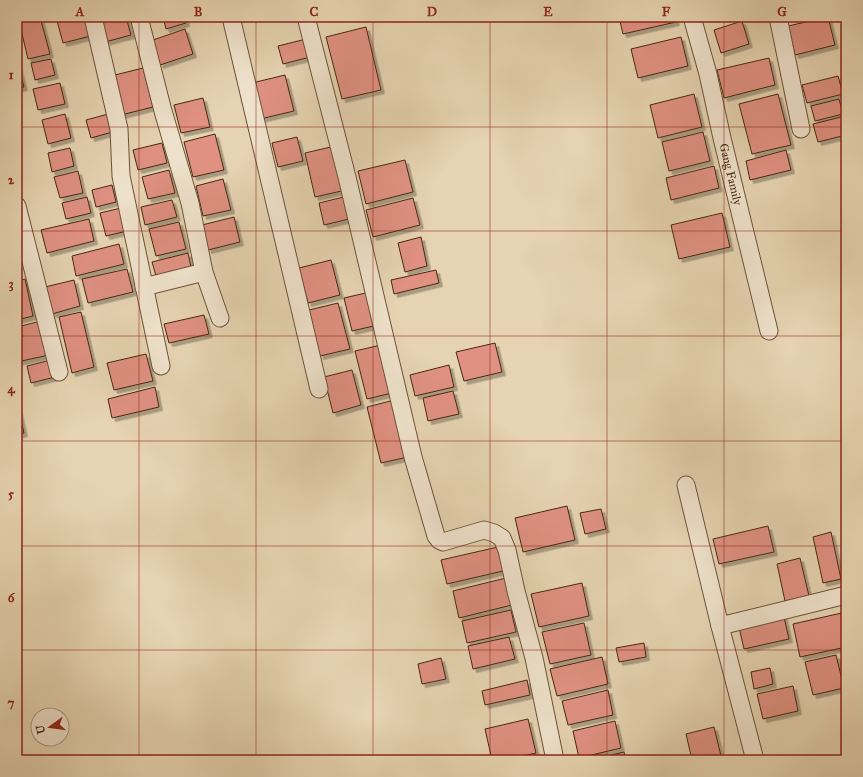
<svg xmlns="http://www.w3.org/2000/svg" width="863" height="777" viewBox="0 0 863 777" font-family="'IM FELL Great Primer',serif">
	<style>
		.building { fill: #e09182; stroke: #452810; filter: url(#shadow) }
		.lines { fill: none; stroke-linecap: round; stroke-linejoin: round }
		.minor-casing { stroke: #6d5338; stroke-width: 19 }
		.minor { stroke: #efe2cc; stroke-width: 17 }
		.grid { fill: none; stroke: #8f2418; stroke-width: 1; stroke-opacity: 0.55 }
		.labels { text-anchor: middle; dominant-baseline: central; stroke-width: 3; stroke-linejoin: round; paint-order: stroke }
		.street-label { font-size: 12px; fill: #452810; stroke: #efe2cc }
		.neatline { fill: none; stroke: #8f2418; stroke-width: 1.5 }
		.grid-label { font-size: 13px; text-anchor: middle; font-weight: bold; fill: #8f2418 }
	</style>
	<defs>
		<filter id="shadow"><feDropShadow dx="3.5" dy="3.5" stdDeviation="0" flood-color="#0004"/></filter>
	</defs>
	<rect width="100%" height="100%" fill="#e6d3b1"/>
	<filter id="stains"><feTurbulence type="fractalNoise" baseFrequency=".005" numOctaves="4"/><feColorMatrix values="0 0 0 0 .2 0 0 0 0 .09 0 0 0 0 .02 0 0 0 .5 -.17"/></filter>
	<radialGradient id="worn" r=".72"><stop offset=".6" stop-color="#630" stop-opacity="0"/><stop offset="1" stop-color="#630" stop-opacity=".3"/></radialGradient>
	<g class="building">
		<polygon points="18,17 40,17 50,54 28,59"/>
		<polygon points="56,17 86,17 91,36 63,43"/>
		<polygon points="99,17 126,17 131,35 105,42"/>
		<polygon points="163,17 185,17 186,23 166,29"/>
		<polygon points="619,17 675,17 676,22 623,34"/>
		<polygon points="828,17 835,45 795,55 788,26"/>
		<polygon points="742,21 749,44 721,53 714,30"/>
		<polygon points="366,27 381,90 342,99 326,37"/>
		<polygon points="185,29 193,54 160,65 153,40"/>
		<polygon points="681,37 688,66 638,78 631,49"/>
		<polygon points="306,39 310,57 283,64 278,46"/>
		<polygon points="769,58 775,85 724,98 717,70"/>
		<polygon points="51,59 55,75 35,80 31,63"/>
		<polygon points="17,61 24,87 17,89"/>
		<polygon points="143,68 153,107 121,115 111,76"/>
		<polygon points="285,75 294,111 260,119 252,83"/>
		<polygon points="838,76 843,94 807,103 802,85"/>
		<polygon points="60,83 65,104 38,110 33,89"/>
		<polygon points="694,94 702,127 658,138 650,105"/>
		<polygon points="778,94 791,145 752,154 739,104"/>
		<polygon points="203,98 210,127 181,133 174,105"/>
		<polygon points="839,99 843,114 815,121 811,106"/>
		<polygon points="112,113 116,131 91,138 86,120"/>
		<polygon points="65,114 71,138 48,144 42,120"/>
		<polygon points="845,116 846,135 818,142 813,124"/>
		<polygon points="703,132 710,161 669,171 662,142"/>
		<polygon points="215,134 224,170 193,177 184,142"/>
		<polygon points="297,137 303,161 278,167 272,143"/>
		<polygon points="162,143 167,163 138,170 133,150"/>
		<polygon points="335,146 346,190 315,197 305,153"/>
		<polygon points="70,148 74,166 52,172 48,153"/>
		<polygon points="786,150 791,170 750,180 746,161"/>
		<polygon points="405,160 413,192 366,204 358,171"/>
		<polygon points="714,166 719,188 671,200 666,178"/>
		<polygon points="169,170 175,193 148,199 142,177"/>
		<polygon points="78,171 83,193 60,198 54,177"/>
		<polygon points="223,179 231,210 203,216 196,186"/>
		<polygon points="112,185 116,202 96,207 92,190"/>
		<polygon points="348,196 353,218 324,225 319,203"/>
		<polygon points="87,197 91,213 66,219 62,203"/>
		<polygon points="413,198 420,225 373,237 366,210"/>
		<polygon points="172,200 177,217 145,225 141,207"/>
		<polygon points="121,208 127,231 106,236 100,213"/>
		<polygon points="722,213 730,247 679,259 671,225"/>
		<polygon points="234,217 240,242 208,250 202,225"/>
		<polygon points="89,219 94,241 47,253 41,230"/>
		<polygon points="179,222 186,249 156,256 149,229"/>
		<polygon points="421,237 427,266 405,272 398,243"/>
		<polygon points="119,244 124,264 76,276 72,256"/>
		<polygon points="188,253 191,267 156,276 152,262"/>
		<polygon points="331,260 340,295 308,303 299,268"/>
		<polygon points="127,269 133,292 88,303 82,279"/>
		<polygon points="436,270 439,283 394,294 391,280"/>
		<polygon points="25,279 33,316 17,320 17,281"/>
		<polygon points="74,280 80,306 52,314 45,287"/>
		<polygon points="370,292 378,325 352,331 344,298"/>
		<polygon points="338,303 350,349 320,356 309,310"/>
		<polygon points="81,312 94,367 72,373 59,317"/>
		<polygon points="204,315 209,334 169,343 164,324"/>
		<polygon points="41,321 49,355 17,362 17,327"/>
		<polygon points="495,343 502,372 464,381 456,352"/>
		<polygon points="381,345 392,393 367,399 355,351"/>
		<polygon points="146,354 153,381 114,390 107,363"/>
		<polygon points="51,360 55,377 31,383 27,366"/>
		<polygon points="449,365 454,387 415,396 410,375"/>
		<polygon points="352,370 361,405 333,413 324,377"/>
		<polygon points="155,387 159,407 112,418 108,399"/>
		<polygon points="453,391 459,414 428,421 423,398"/>
		<polygon points="394,400 408,457 381,463 367,407"/>
		<polygon points="17,403 24,433 17,435"/>
		<polygon points="567,506 575,540 523,552 515,518"/>
		<polygon points="601,509 606,529 585,534 580,513"/>
		<polygon points="768,526 774,552 719,564 713,539"/>
		<polygon points="831,532 841,579 823,583 813,537"/>
		<polygon points="498,547 503,571 447,584 441,560"/>
		<polygon points="800,558 809,596 785,601 777,564"/>
		<polygon points="506,578 512,605 459,618 453,591"/>
		<polygon points="582,583 589,616 539,627 531,594"/>
		<polygon points="511,610 516,632 467,643 462,621"/>
		<polygon points="846,612 846,647 800,657 793,624"/>
		<polygon points="783,613 789,639 744,649 738,623"/>
		<polygon points="584,623 591,655 550,664 542,632"/>
		<polygon points="509,637 515,659 473,669 468,646"/>
		<polygon points="644,643 646,657 619,662 616,648"/>
		<polygon points="836,655 844,688 813,695 805,662"/>
		<polygon points="602,657 608,684 557,696 550,669"/>
		<polygon points="441,658 446,679 422,684 418,664"/>
		<polygon points="770,668 773,684 754,689 751,672"/>
		<polygon points="527,680 530,695 485,705 482,691"/>
		<polygon points="793,686 798,711 763,719 757,694"/>
		<polygon points="608,690 613,715 568,725 562,701"/>
		<polygon points="528,719 536,753 505,760 492,760 485,729"/>
		<polygon points="615,721 621,748 579,758 573,731"/>
		<polygon points="714,727 721,756 703,760 692,760 686,734"/>
		<polygon points="624,752 626,760 590,760"/>
	</g>
	<g class="lines">
		<g class="minor-casing">
			<g id="minor">
				<polyline points="93,17 119,129 121,176 161,366"/>
				<polyline points="139,17 163,111 190,203 204,272 220,318"/>
				<polyline points="231,17 319,389"/>
				<polyline points="306,17 347,177 413,457 436,536 439,540 443,542 484,530 494,533 502,538 507,550 516,591 534,658 555,760"/>
				<path id="s1" d="M692 17 708 74 722 138 769 331"/>
				<polyline points="778,17 801,129"/>
				<polyline points="17,206 59,372"/>
				<polyline points="144,287 204,272"/>
				<polyline points="686,485 720,626 755,760"/>
				<polyline points="720,626 846,595"/>
			</g>
		</g>
		<use href="#minor" class="minor"/>
	</g>
	<path class="grid" d="M139 17V760M256 17V760M373 17V760M490 17V760M607 17V760M724 17V760M17 127H846M17 231H846M17 336H846M17 441H846M17 546H846M17 650H846"/>
	<g class="labels">
		<g class="street-label">
			<text stroke="none"><textPath href="#s1" startOffset="162">Gang Family</textPath></text>
		</g>
	</g>
	<rect width="863" height="777" fill="none" stroke="#e6d3b1" stroke-width="44"/>
	<g transform="translate(50 727) rotate(256)"><circle r="19" fill="#efe2cc" stroke="#ab9881"/>
	<path d="M0-3L7 15L0 10L-7 15Z" fill="#8f2418"/>
	<text y="-6" font-size="11" font-weight="bold" text-anchor="middle" fill="#452810">U</text>
	</g>
	<rect x="22" y="22" width="819" height="733" class="neatline"/>
	<g class="grid-label">
		<text x="80" y="16">A</text>
		<text x="198" y="16">B</text>
		<text x="314" y="16">C</text>
		<text x="432" y="16">D</text>
		<text x="548" y="16">E</text>
		<text x="666" y="16">F</text>
		<text x="782" y="16">G</text>
		<text x="11" y="79">1</text>
		<text x="11" y="184">2</text>
		<text x="11" y="288">3</text>
		<text x="11" y="393">4</text>
		<text x="11" y="498">5</text>
		<text x="11" y="602">6</text>
		<text x="11" y="707">7</text>
	</g>
	<rect width="100%" height="100%" filter="url(#stains)"/>
	<rect width="100%" height="100%" fill="url(#worn)"/>
</svg>
